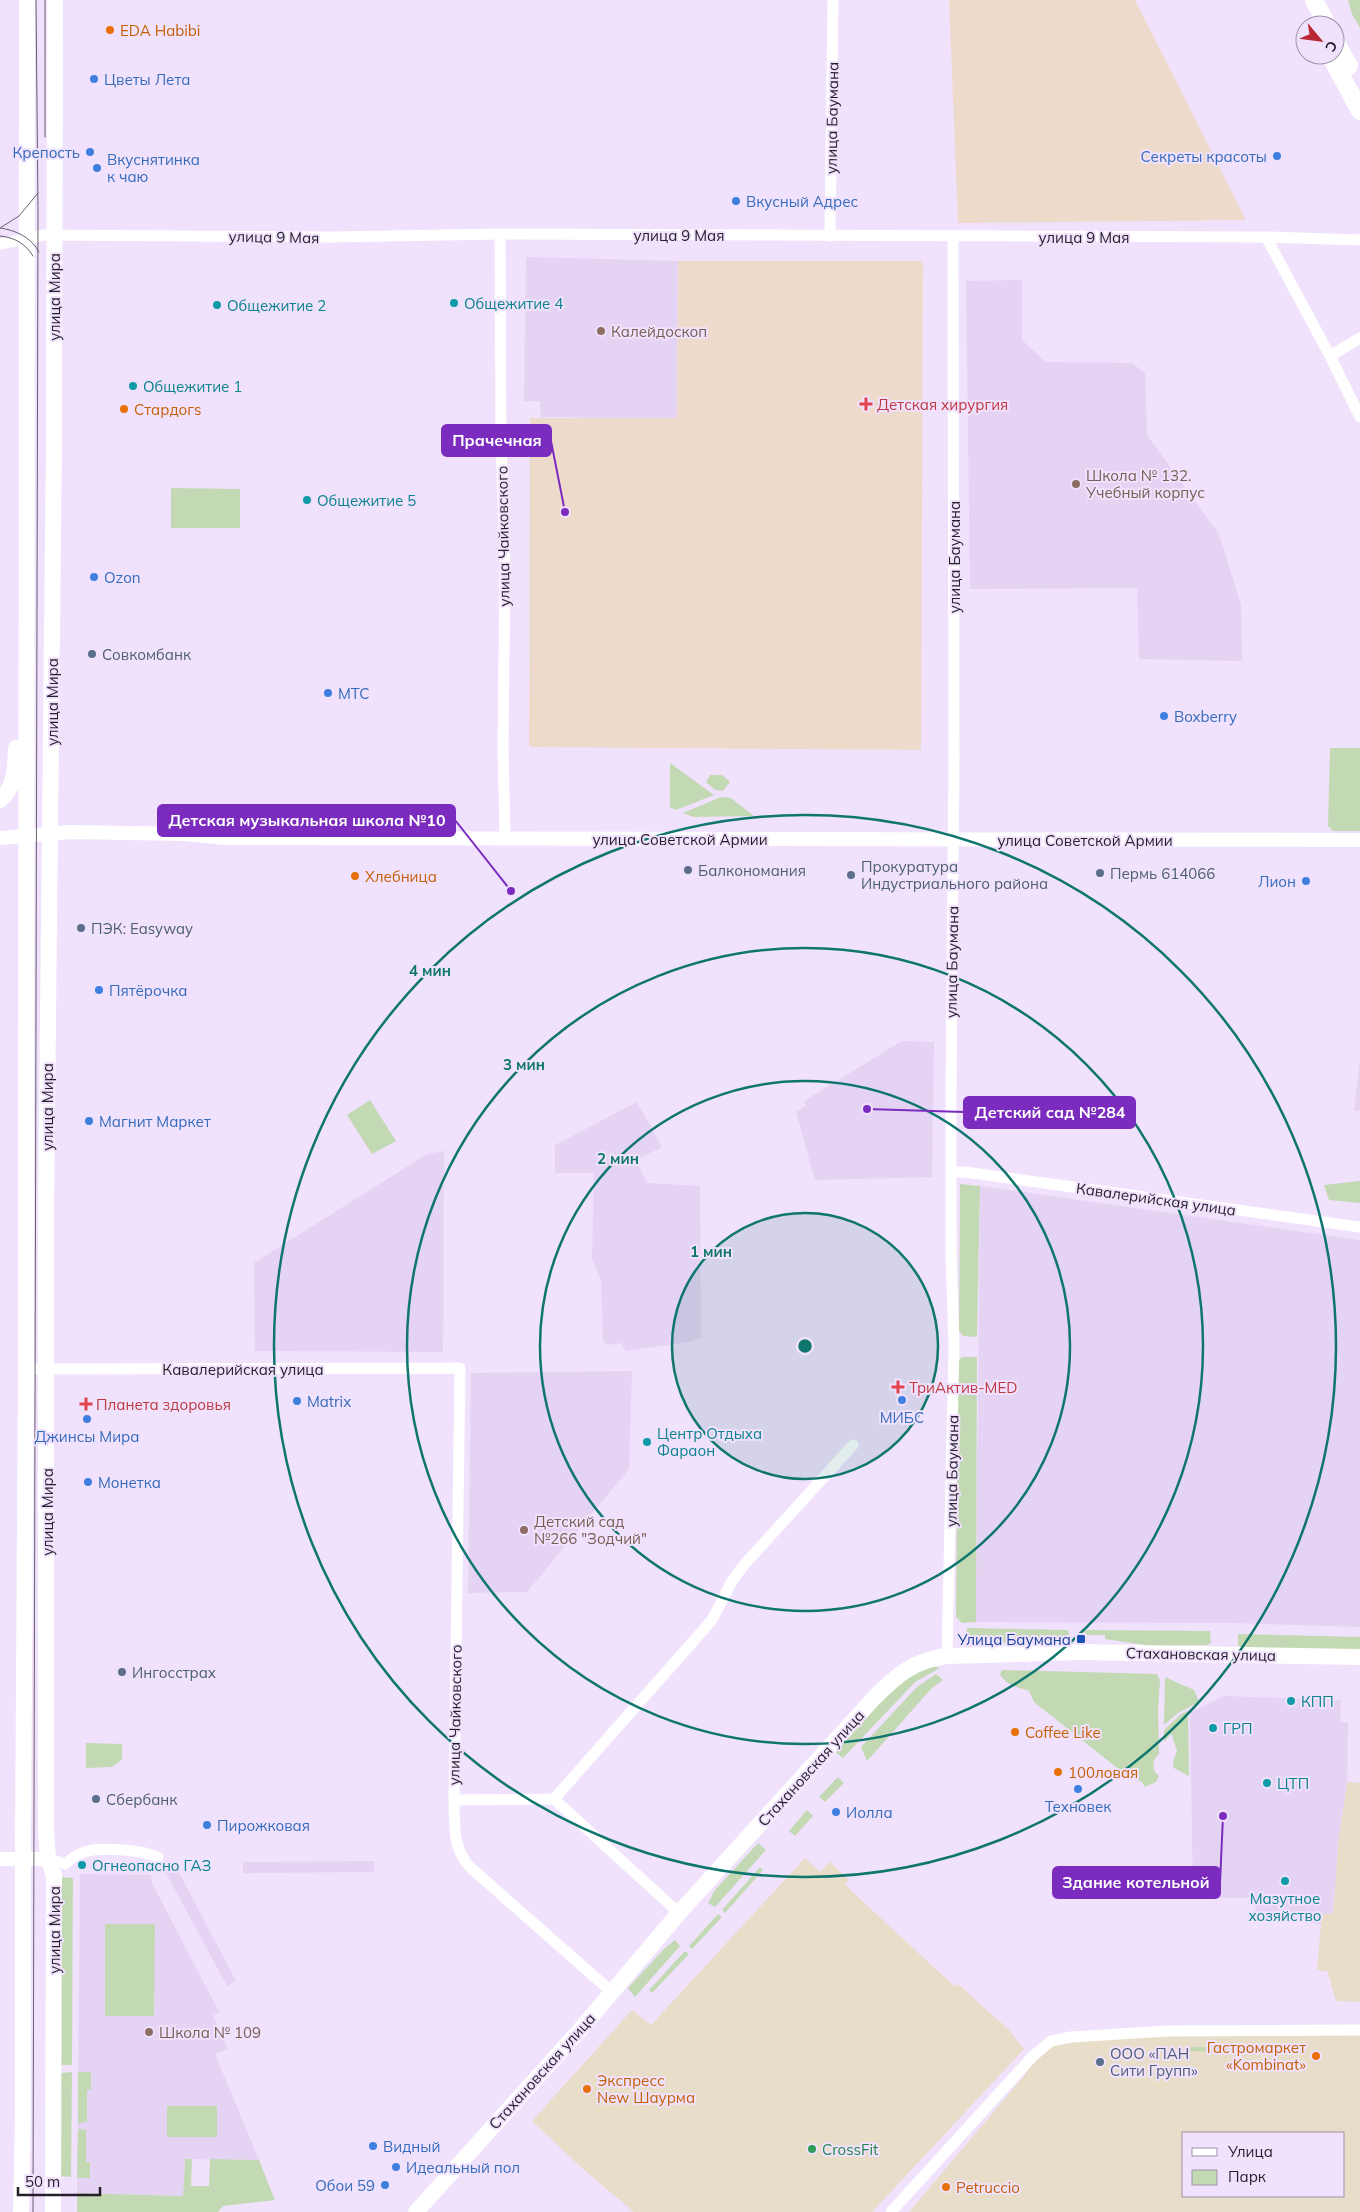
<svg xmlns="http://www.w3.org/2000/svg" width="1360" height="2212" viewBox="0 0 1360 2212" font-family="Mulish,sans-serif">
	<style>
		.commercial { fill: #e7ddc8; fill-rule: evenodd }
		.built { fill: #e5d3f4 }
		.medical { fill: #eedacb }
		.green { fill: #c3d9b4 }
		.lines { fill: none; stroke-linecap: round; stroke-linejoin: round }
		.minor { stroke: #fff; stroke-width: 11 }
		.tertiary { stroke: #fff; stroke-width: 14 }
		.secondary { stroke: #fff; stroke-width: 16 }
		.primary { stroke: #fff; stroke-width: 18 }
		.tram { stroke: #685f6f; stroke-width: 1 }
		.ring { fill: none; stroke: #0f766e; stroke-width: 2.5 }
		.food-dot { fill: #e8710a; stroke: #f0e1fc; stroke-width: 2 }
		.shop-dot { fill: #3f7fe0; stroke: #f0e1fc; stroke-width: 2 }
		.culture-dot { fill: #0f9aa8; stroke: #f0e1fc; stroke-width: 2 }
		.education-dot { fill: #8d6e63; stroke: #f0e1fc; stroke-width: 2 }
		.health-dot { fill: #e0444e; stroke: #f0e1fc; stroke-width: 2 }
		.service-dot { fill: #5c6f8a; stroke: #f0e1fc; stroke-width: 2 }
		.transit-dot { fill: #1a4fb4; stroke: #f0e1fc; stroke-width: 2 }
		.leisure-dot { fill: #2e9e5b; stroke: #f0e1fc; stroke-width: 2 }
		.labels { text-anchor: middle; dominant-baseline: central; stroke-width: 4; stroke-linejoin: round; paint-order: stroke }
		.food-label { font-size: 15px; fill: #c56008; stroke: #f0e1fc; text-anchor: start }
		.shop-label { font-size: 15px; fill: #366cbe; stroke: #f0e1fc; text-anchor: start }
		.street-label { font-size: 15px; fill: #241f29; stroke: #f0e1fc }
		.culture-label { font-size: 15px; fill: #0d838f; stroke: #f0e1fc; text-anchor: start }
		.education-label { font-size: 15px; fill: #785e54; stroke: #f0e1fc; text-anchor: start }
		.health-label { font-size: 15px; fill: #be3a42; stroke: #f0e1fc; text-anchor: start }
		.service-label { font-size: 15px; fill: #4e5e75; stroke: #f0e1fc; text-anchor: start }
		.transit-label { font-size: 15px; fill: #164399; stroke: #f0e1fc; text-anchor: end }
		.leisure-label { font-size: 15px; fill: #27864d; stroke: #f0e1fc; text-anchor: start }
		.centre { fill: #0f766e; stroke: #f0e1fc; stroke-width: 2.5 }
		.ring-label { font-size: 15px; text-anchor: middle; font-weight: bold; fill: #0f766e; stroke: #f0e1fc; stroke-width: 4; stroke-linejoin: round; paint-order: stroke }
		.leader { fill: none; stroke: #7b2cbf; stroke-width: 2 }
		.callout-dot { fill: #7b2cbf; stroke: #f0e1fc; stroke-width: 2 }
		.callout { fill: #7b2cbf; stroke: #7b2cbf; stroke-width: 2 }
		.callout-label { font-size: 16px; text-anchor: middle; font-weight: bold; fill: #fff }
	</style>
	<rect width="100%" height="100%" fill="#f0e1fc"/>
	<g class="commercial">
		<polygon points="1347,1782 1360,1783 1360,2002 1336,2001 1328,1972 1317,1970 1322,1913 1333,1914 1338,1843"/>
		<polygon points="805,1858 820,1872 830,1862 849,1880 845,1885 955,1987 958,1984 1009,2030 1024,2049 872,2212 634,2212 583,2169 532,2121 632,2010 651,2025"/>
		<path d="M1360 2034V2212H909L1024 2076 1037 2054 1054 2046 1085 2040 1156 2035ZM1184 2133H1344V2196H1184Z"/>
	</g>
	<g class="built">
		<polygon points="526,257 678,261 677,418 541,417 540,401 524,401"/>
		<polygon points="1022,280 1022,340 1046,362 1132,363 1145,373 1147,435 1219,534 1241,605 1242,661 1139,659 1137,588 970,589 966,281"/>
		<polygon points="902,1041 934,1042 932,1177 815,1180 796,1112 806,1106 804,1101"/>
		<polygon points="1360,1059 1360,1111 1354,1110"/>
		<polygon points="637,1102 662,1147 636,1160 647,1183 700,1186 701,1338 688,1342 626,1351 620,1343 608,1345 603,1341 601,1281 592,1258 594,1173 555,1173 555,1145"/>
		<polygon points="444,1151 443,1352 255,1351 254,1263 427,1154"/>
		<polygon points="980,1186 1360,1240 1360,1627 1233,1623 976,1622"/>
		<polygon points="632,1371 629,1469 527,1592 468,1593 471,1373"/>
		<polygon points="1224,1696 1341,1700 1340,1722 1348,1723 1347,1782 1338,1843 1333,1914 1322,1914 1321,1925 1255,1912 1256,1898 1193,1898 1190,1713"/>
		<polygon points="374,1861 374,1872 243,1873 243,1862"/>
		<polygon points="175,1865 236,1981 227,1986 165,1871"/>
		<polygon points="80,1874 151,1875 152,1883 219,2012 213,2016 228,2049 215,2054 259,2160 185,2159 183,2196 77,2193"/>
	</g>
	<g class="medical">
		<polygon points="949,0 1135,0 1246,220 958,223"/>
		<polygon points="678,261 923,261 921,750 529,747 530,418 677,418"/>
	</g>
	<g class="green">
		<polygon points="1348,0 1360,0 1360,28 1352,14"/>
		<polygon points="171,488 240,489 240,528 171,528"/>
		<polygon points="1330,748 1360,748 1360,831 1333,831 1328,826"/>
		<polygon points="670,763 714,795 676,810 670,807"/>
		<polygon points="710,775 722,775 730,782 723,791 715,790 706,782"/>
		<polygon points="721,797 731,798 754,816 694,817 683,813"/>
		<polygon points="370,1100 396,1141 372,1154 347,1115"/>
		<polygon points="1360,1181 1360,1203 1329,1200 1324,1185"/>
		<polygon points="960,1184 980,1186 977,1337 963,1336 959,1331"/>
		<polygon points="962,1357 977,1357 976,1622 962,1623 956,1617 958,1361"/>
		<polygon points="967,1628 1068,1630 1070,1638 1044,1644 966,1642"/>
		<polygon points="1084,1630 1210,1631 1211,1643 1207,1645 1152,1646 1105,1639 1105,1635 1085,1635"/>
		<polygon points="1238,1634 1360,1637 1360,1651 1241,1648 1238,1645"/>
		<path d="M931 1666 940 1668 915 1682 843 1758 833 1750C864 1718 888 1682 931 1666Z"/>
		<path d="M1002 1670 1157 1674 1160 1680 1158 1710 1159 1754C1153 1760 1153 1763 1154 1771L1159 1776 1156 1782 1145 1787 1142 1782 1126 1775 1034 1702 1029 1691C1018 1687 1005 1685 1000 1674Z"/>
		<polygon points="936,1674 943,1680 931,1689 867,1761 861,1747 917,1687"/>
		<polygon points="1165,1677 1194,1690 1199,1702 1178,1713 1164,1725"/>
		<polygon points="1190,1710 1188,1713 1189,1776 1174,1768 1173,1762 1177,1751 1172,1735 1170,1735 1164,1742 1164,1730 1181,1714"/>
		<polygon points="86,1743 122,1744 122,1759 112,1767 86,1768"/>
		<polygon points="838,1777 844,1783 825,1802 819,1797"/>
		<polygon points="807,1810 813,1816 795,1836 789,1831"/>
		<polygon points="758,1843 766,1850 715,1907 708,1903 715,1890"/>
		<polygon points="760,1867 763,1870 725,1913 722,1910"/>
		<polygon points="61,1877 73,1878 72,2065 61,2065"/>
		<polygon points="718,1914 722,1917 692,1949 689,1946"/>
		<polygon points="105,1924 155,1924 154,2016 105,2016"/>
		<polygon points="675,1940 680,1946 635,1997 628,1988 664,1949"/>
		<polygon points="685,1951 689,1954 652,1993 649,1990"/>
		<polygon points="1191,2047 1304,2049 1304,2052 1190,2051"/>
		<polygon points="72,2072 71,2177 60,2176 61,2073"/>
		<polygon points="78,2072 91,2072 91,2090 87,2090 87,2122 78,2123"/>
		<rect x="167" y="2106" width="50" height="31"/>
		<polygon points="78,2129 86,2130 86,2162 90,2162 90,2178 77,2178"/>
		<polygon points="185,2159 192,2159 191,2186 209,2186 210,2159 259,2160 275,2200 223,2206 218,2212 77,2212 77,2193 183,2196"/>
	</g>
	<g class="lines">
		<g class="minor">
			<polyline points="500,234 501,442 505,562 503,748 505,838"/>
			<polyline points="830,236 833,0"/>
			<polyline points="1266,237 1330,356 1360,417"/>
			<polyline points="0,244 44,235 333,237 500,234 1266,237 1360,240"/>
			<polyline points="1330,356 1360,338"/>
			<polyline points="952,1172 965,1172 1360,1227"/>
			<path d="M25 1369 460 1368 454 1800C455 1825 452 1849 471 1868L613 1993"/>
			<polyline points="947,1656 954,1346 951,1253 951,1093 954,757 953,237"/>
			<polyline points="554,1799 679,1913"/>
			<polyline points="454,1800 554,1799 712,1620 732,1581 743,1566 853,1445"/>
			<path d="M48 1859 65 1864C70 1860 76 1855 82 1853 98 1846 142 1850 158 1857"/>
			<polyline points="891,2212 1033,2056 1051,2041 1071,2037 1168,2031 1360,2030"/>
		</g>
		<g class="tertiary">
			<polyline points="0,838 70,832 184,834 226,838 1360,840"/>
			<polyline points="0,1859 48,1859"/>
		</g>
		<g class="secondary">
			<path d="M0 800C16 786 15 768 16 748"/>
			<polyline points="21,2212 23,2116 23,1832 26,1377 27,0"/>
			<polyline points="53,2212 54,1875 48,1859 46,1832 46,1214 54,440 55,0"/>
			<path d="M416 2212 579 2031 679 1913 874 1698C897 1675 914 1660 947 1656L1082 1652 1360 1657"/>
		</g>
		<g class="primary">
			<polyline points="1314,0 1327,25"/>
			<polyline points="1335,41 1349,66"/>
			<polyline points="1330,55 1360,111"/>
		</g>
		<g class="tram">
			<polyline points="45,137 45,0"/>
			<polyline points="0,228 19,216 38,193"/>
			<path d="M0 228C16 230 32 238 39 252"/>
			<path d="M0 236C14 237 26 244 33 256"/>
			<polyline points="33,2212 38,210 36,0"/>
		</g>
	</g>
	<circle cx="805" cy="1346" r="133" fill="#0f766e" fill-opacity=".12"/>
	<g class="ring">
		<circle cx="805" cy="1346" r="133"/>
		<circle cx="805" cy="1346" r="265"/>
		<circle cx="805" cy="1346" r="398"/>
		<circle cx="805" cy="1346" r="531"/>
	</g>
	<g class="food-dot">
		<circle cx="110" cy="30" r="5"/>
		<circle cx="124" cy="409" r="5"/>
		<circle cx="355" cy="876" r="5"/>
		<circle cx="1015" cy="1732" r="5"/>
		<circle cx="1058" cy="1772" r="5"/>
		<circle cx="1316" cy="2056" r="5"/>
		<circle cx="587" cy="2089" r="5"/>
		<circle cx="946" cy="2187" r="5"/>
	</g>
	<g class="shop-dot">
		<circle cx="94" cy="79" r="5"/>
		<circle cx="90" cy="152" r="5"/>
		<circle cx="1277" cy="156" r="5"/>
		<circle cx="97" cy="168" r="5"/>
		<circle cx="736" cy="201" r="5"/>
		<circle cx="94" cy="577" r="5"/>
		<circle cx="328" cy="693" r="5"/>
		<circle cx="1164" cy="716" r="5"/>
		<circle cx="1306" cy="881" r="5"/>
		<circle cx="99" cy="990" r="5"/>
		<circle cx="89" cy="1121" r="5"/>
		<circle cx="902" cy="1400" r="5"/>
		<circle cx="297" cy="1401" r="5"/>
		<circle cx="87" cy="1419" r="5"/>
		<circle cx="88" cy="1482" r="5"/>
		<circle cx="1078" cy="1789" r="5"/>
		<circle cx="836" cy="1812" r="5"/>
		<circle cx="207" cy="1825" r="5"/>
		<circle cx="373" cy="2146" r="5"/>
		<circle cx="396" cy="2167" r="5"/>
		<circle cx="385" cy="2185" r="5"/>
	</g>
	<g class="culture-dot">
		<circle cx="454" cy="303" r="5"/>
		<circle cx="217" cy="305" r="5"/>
		<circle cx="133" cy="386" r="5"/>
		<circle cx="307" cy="500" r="5"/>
		<circle cx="647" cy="1442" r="5"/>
		<circle cx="1291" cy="1701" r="5"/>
		<circle cx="1213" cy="1728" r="5"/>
		<circle cx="1267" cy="1783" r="5"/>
		<circle cx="82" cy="1865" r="5"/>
		<circle cx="1285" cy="1881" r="5"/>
	</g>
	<g class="education-dot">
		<circle cx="601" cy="331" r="5"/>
		<circle cx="1076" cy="484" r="5"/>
		<circle cx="524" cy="1530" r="5"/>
		<circle cx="149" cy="2032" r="5"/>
	</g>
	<g class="health-dot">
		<path d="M863.5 396.5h5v5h5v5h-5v5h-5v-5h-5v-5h5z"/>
		<path d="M895.5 1379.5h5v5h5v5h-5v5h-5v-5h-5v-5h5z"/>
		<path d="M83.5 1396.5h5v5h5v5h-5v5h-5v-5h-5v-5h5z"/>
	</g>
	<g class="service-dot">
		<circle cx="92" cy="654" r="5"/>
		<circle cx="688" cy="870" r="5"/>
		<circle cx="1100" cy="873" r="5"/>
		<circle cx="851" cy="875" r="5"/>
		<circle cx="81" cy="928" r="5"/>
		<circle cx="122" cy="1672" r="5"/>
		<circle cx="96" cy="1799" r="5"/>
		<circle cx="1100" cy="2062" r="5"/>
	</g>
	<rect class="transit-dot" x="1076" y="1634" width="10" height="10" rx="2.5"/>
	<circle class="leisure-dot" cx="812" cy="2149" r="5"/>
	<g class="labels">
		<g class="food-label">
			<text x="120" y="30">EDA Habibi</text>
			<text x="134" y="409">Стардогs</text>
			<text x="365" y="876">Хлебница</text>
			<text x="1025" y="1732">Coffee Like</text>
			<text x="1068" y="1772">100ловая</text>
			<text x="1306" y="2047" text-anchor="end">Гастромаркет<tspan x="1306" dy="17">«Kombinat»</tspan></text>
			<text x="597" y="2080">Экспресс<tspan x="597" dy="17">New Шаурма</tspan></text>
			<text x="956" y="2187">Petruccio</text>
		</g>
		<g class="shop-label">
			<text x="104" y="79">Цветы Лета</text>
			<text x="80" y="152" text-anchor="end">Крепость</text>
			<text x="1267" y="156" text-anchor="end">Секреты красоты</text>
			<text x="107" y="159">Вкуснятинка<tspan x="107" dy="17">к чаю</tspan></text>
			<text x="746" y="201">Вкусный Адрес</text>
			<text x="104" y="577">Ozon</text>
			<text x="338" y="693">МТС</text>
			<text x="1174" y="716">Boxberry</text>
			<text x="1296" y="881" text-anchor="end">Лион</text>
			<text x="109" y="990">Пятёрочка</text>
			<text x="99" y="1121">Магнит Маркет</text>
			<text x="307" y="1401">Matrix</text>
			<text x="902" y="1417" text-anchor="middle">МИБС</text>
			<text x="87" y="1436" text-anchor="middle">Джинсы Мира</text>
			<text x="98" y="1482">Монетка</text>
			<text x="1078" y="1806" text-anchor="middle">Техновек</text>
			<text x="846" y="1812">Иолла</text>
			<text x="217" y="1825">Пирожковая</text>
			<text x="383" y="2146">Видный</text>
			<text x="406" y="2167">Идеальный пол</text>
			<text x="375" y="2185" text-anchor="end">Обои 59</text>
		</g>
		<g class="street-label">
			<text transform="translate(832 118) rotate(-89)">улица Баумана</text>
			<text x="679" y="235">улица 9 Мая</text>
			<text transform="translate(274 237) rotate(1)">улица 9 Мая</text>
			<text x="1084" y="237">улица 9 Мая</text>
			<text transform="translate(54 297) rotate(-90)">улица Мира</text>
			<text transform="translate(503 536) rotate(-91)">улица Чайковского</text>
			<text transform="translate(954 557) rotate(-90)">улица Баумана</text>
			<text transform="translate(52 702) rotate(-90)">улица Мира</text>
			<text x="680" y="839">улица Советской Армии</text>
			<text x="1085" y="840">улица Советской Армии</text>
			<text transform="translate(952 962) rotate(-89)">улица Баумана</text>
			<text transform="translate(47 1107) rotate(-90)">улица Мира</text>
			<text transform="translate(1156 1199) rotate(8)">Кавалерийская улица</text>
			<text x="243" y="1369">Кавалерийская улица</text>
			<text transform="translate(952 1471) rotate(-89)">улица Баумана</text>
			<text transform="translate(47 1512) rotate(-90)">улица Мира</text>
			<text transform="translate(1201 1654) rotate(1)">Стахановская улица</text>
			<text transform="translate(455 1715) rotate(-89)">улица Чайковского</text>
			<text transform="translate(811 1768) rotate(-48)">Стахановская улица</text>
			<text transform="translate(54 1930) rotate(-90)">улица Мира</text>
			<text transform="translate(542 2071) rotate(-48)">Стахановская улица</text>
		</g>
		<g class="culture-label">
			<text x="464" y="303">Общежитие 4</text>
			<text x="227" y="305">Общежитие 2</text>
			<text x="143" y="386">Общежитие 1</text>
			<text x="317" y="500">Общежитие 5</text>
			<text x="657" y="1433">Центр Отдыха<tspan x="657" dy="17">Фараон</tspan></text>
			<text x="1301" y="1701">КПП</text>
			<text x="1223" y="1728">ГРП</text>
			<text x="1277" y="1783">ЦТП</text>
			<text x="92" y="1865">Огнеопасно ГАЗ</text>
			<text x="1285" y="1898" text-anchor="middle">Мазутное<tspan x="1285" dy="17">хозяйство</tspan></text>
		</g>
		<g class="education-label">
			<text x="611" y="331">Калейдоскоп</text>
			<text x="1086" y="475">Школа № 132.<tspan x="1086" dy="17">Учебный корпус</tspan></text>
			<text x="534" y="1521">Детский сад<tspan x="534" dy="17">№266 "Зодчий"</tspan></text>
			<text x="159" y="2032">Школа № 109</text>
		</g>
		<g class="health-label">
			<text x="877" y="404">Детская хирургия</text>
			<text x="909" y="1387">ТриАктив-MED</text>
			<text x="96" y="1404">Планета здоровья</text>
		</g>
		<g class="service-label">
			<text x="102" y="654">Совкомбанк</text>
			<text x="861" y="866">Прокуратура<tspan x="861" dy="17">Индустриального района</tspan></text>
			<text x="698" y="870">Балкономания</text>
			<text x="1110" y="873">Пермь 614066</text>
			<text x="91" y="928">ПЭК: Easyway</text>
			<text x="132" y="1672">Ингосстрах</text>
			<text x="106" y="1799">Сбербанк</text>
			<text x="1110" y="2053">ООО «ПАН<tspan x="1110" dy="17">Сити Групп»</tspan></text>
		</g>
		<g class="transit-label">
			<text x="1071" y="1639">Улица Баумана</text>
		</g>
		<g class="leisure-label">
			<text x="822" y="2149">CrossFit</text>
		</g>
	</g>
	<circle cx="805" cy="1346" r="8" class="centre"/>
	<g class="ring-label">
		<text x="430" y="976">4 мин</text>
		<text x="524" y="1070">3 мин</text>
		<text x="618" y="1164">2 мин</text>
		<text x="711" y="1257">1 мин</text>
	</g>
	<path class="leader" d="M565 512L551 441M511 891L455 820M867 1109L964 1112M1223 1816L1220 1883"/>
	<g class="callout-dot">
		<circle cx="565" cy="512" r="5"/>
		<circle cx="511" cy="891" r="5"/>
		<circle cx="867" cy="1109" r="5"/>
		<circle cx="1223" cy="1816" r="5"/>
	</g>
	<g class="callout">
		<rect x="442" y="425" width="109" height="31" rx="5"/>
		<rect x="158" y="805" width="297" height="31" rx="5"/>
		<rect x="964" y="1097" width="171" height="31" rx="5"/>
		<rect x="1053" y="1867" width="167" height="31" rx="5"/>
	</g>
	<g class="callout-label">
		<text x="497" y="446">Прачечная</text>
		<text x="307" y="826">Детская музыкальная школа №10</text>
		<text x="1050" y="1118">Детский сад №284</text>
		<text x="1136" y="1888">Здание котельной</text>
	</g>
	<rect x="1182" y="2132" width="162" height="65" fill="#f0e1fc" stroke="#9e93a8"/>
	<rect x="1192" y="2148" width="25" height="8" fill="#ffffff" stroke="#9e93a8"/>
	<text x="1228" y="2157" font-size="15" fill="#241f29">Улица</text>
	<rect x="1192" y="2170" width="25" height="15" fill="#c3d9b4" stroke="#9e93a8"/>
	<text x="1228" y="2182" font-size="15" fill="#241f29">Парк</text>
	<g transform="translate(1320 40) rotate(119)"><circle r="24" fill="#f0e1fc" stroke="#9e93a8"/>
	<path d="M0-4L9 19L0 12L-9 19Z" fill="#b82733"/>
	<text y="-8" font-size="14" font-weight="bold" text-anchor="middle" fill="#241f29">С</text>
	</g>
	<path d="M18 2187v8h82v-8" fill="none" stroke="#241f29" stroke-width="2.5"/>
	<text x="25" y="2187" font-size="15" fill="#241f29" stroke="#f0e1fc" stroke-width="4" paint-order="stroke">50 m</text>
</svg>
